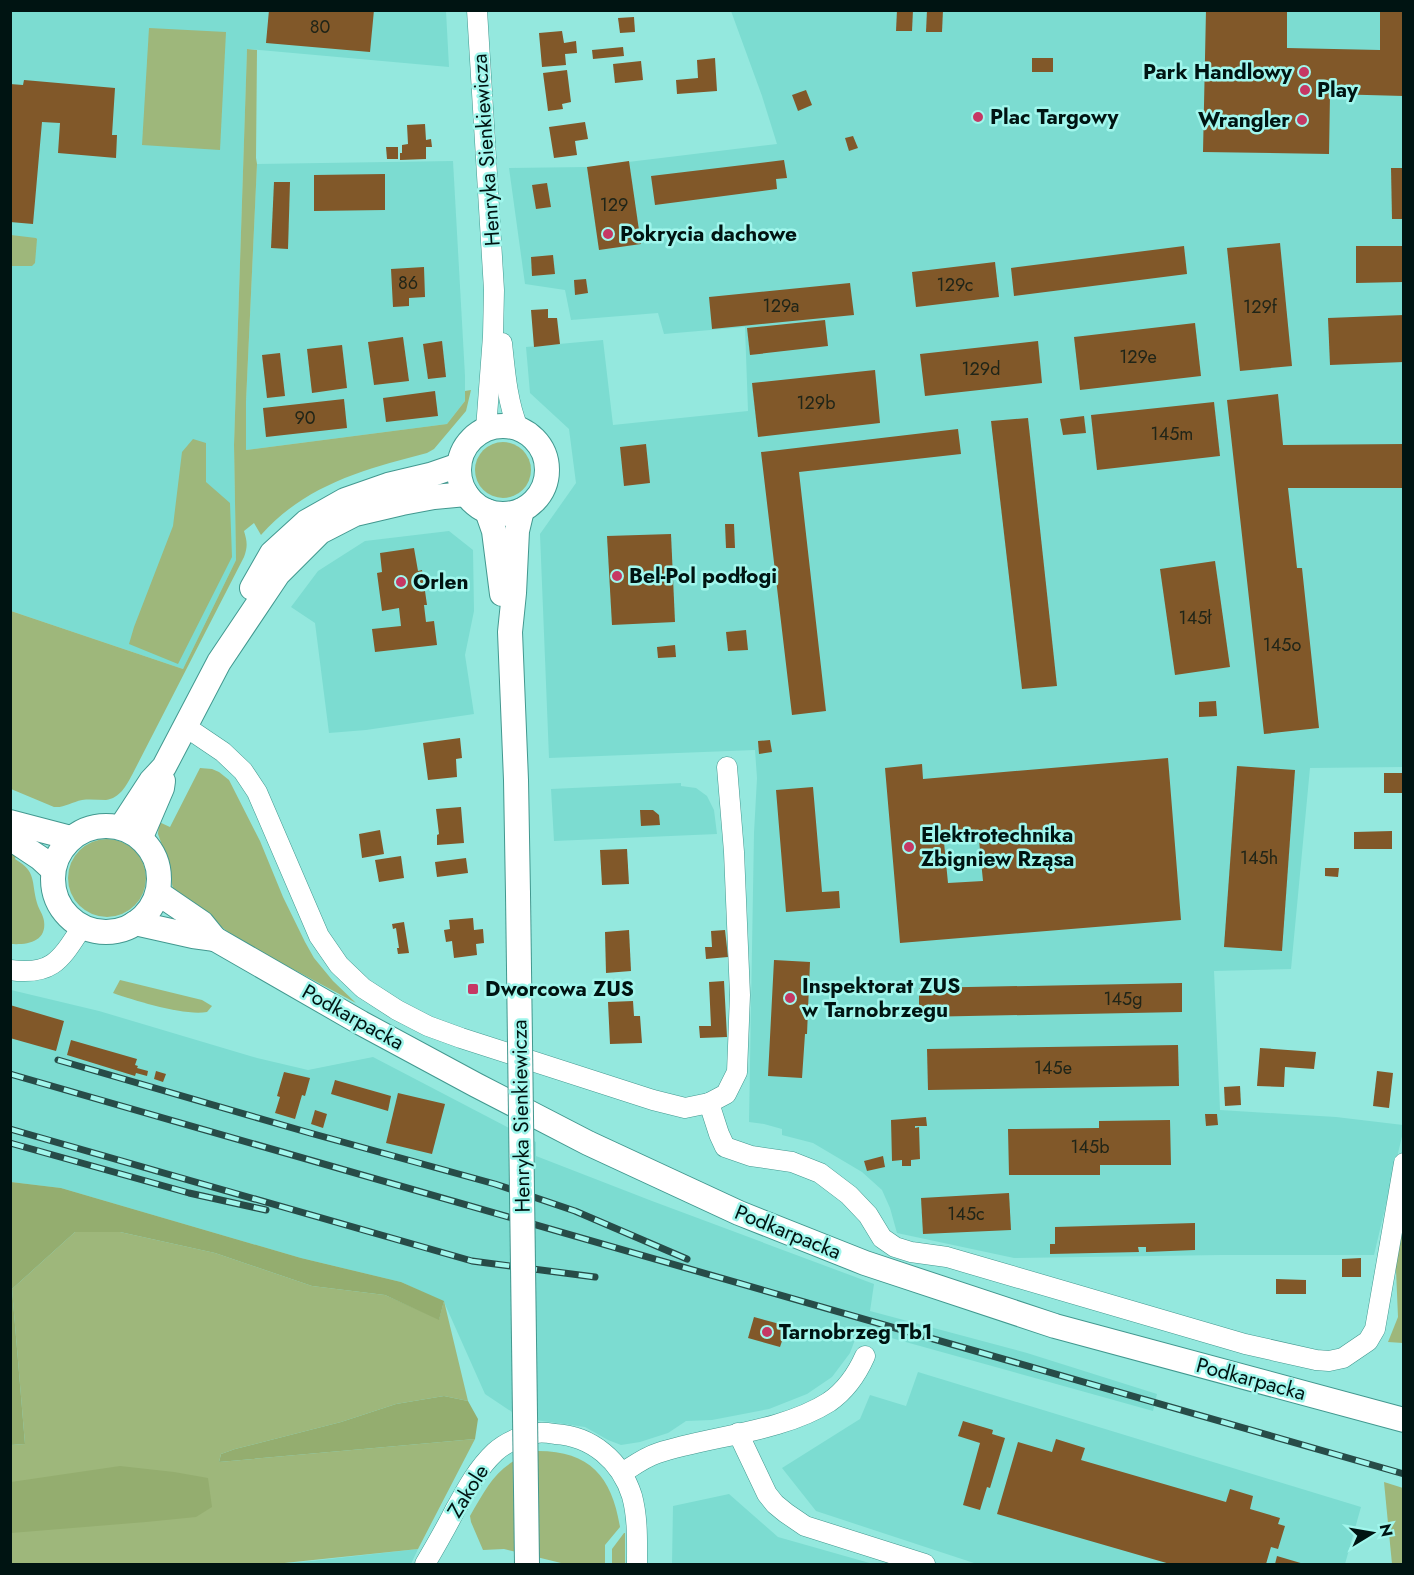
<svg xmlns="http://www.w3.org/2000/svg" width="1414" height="1575" viewBox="0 0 1414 1575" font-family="Jost,sans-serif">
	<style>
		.built { fill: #7cdcd1 }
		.green { fill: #9eb77b }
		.forest { fill: #94ad6f }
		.building { fill: #815829; fill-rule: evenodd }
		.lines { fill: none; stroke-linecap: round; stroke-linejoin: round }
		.minor-casing { stroke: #42988f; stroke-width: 21 }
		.major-casing { stroke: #42988f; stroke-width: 26 }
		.minor { stroke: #fff; stroke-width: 20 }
		.major { stroke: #fff; stroke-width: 24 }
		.rail-casing { stroke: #274c48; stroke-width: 7 }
		.rail { stroke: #a1f6ec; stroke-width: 4.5; stroke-dasharray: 14; stroke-linecap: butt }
		.major-bridge-casing { stroke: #42988f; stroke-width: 26; stroke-linecap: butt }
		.major-bridge { stroke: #fff; stroke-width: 24 }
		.poi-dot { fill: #c63864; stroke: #a1f6ec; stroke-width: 2 }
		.labels { text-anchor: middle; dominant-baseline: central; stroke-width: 5; stroke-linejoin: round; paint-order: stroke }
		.number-label { font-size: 18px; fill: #202518 }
		.poi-label { font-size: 21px; font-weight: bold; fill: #001412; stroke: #a1f6ec; text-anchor: start }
		.street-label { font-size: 21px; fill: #001412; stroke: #a1f6ec }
	</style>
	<rect width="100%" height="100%" fill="#94e8de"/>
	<g class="built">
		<polygon points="11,11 446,11 449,67 247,49 234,445 236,560 183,669 11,611"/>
		<polygon points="731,11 1403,11 1403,767 1310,768 1291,969 1214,971 1220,1110 1336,1117 1403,1125 1403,1132 1374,1255 1221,1255 1014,1258 897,1233 890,1208 882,1190 862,1172 813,1143 782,1135 782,1129 764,1124 749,1122 754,833 757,778 755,750 549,758 540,534 576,483 569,429 530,393 526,347 603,340 613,425 748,411 745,327 664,334 658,313 571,320 565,290 525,284 509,168 587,167 777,144 762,96"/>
		<polygon points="453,161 465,376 465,401 447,424 246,450 246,402 257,164"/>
		<polygon points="449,531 473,550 474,611 465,655 474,714 366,730 329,733 315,623 291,607 318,571 365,541"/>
		<polygon points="681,783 681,786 696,788 707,796 714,810 717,834 554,841 551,789"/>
		<polygon points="11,990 99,1011 257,1058 308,1070 373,1057 536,1142 536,1156 652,1201 874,1284 870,1311 1027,1353 1157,1394 1153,1411 859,1329 850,1353 832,1377 807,1394 769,1409 712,1420 686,1421 668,1433 640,1442 621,1445 608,1440 585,1427 521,1418 485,1394 444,1302 401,1282 301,1258 61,1188 11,1182"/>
		<polygon points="918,1372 1361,1507 1345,1564 977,1564 816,1511 782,1468 860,1419 870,1395 906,1406"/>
		<polygon points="729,1494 778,1537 873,1564 672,1564 673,1506"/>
		<polygon points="418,1549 411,1564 278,1564 311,1561"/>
	</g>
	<g class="green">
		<polygon points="149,28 226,32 220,150 142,145"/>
		<path d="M247 49 257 50 256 158 257 164 246 402V450L447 424 465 401V391L471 390 466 411 434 449 427 453C365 469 305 485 261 535L254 523 244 531C247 541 248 546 244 557L132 775C126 786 120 798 106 800 98 800 90 799 82 800 72 802 64 808 54 807L11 789V611L183 669 236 560 234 445Z"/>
		<polygon points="11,235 36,238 37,239 35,263 32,266 11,266"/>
		<polygon points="193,439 206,443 206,482 230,503 232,557 178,664 129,644 134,627 173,526 182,452"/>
		<circle cx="503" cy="470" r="28"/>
		<polygon points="200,768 212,769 219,772 229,780 260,841 283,897 305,942 314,958 333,981 356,1003 261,952 228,932 173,889 167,859 158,834 159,822 170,827"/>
		<circle cx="107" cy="878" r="39"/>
		<path d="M11 843 19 847 15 859C37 872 31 881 37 903 39 910 43 914 44 921 47 942 27 945 11 944V947Z"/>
		<path d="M120 980 202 1000 212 1006 207 1012C184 1016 136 1001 113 993Z"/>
		<polygon points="1403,1214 1403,1343 1388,1342 1398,1317 1395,1246"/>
		<polygon points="75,1232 120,1232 215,1253 312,1286 385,1295 439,1319 444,1301 468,1401 444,1396 396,1404 341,1422 235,1449 221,1454 219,1462 475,1439 418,1549 275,1564 11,1564 10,1445 25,1444 12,1289"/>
		<path d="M538 1451C590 1451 612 1477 620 1527L605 1545V1564L561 1563 504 1549 483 1550 471 1522 470 1516C489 1483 499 1462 538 1451Z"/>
		<polygon points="1384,1482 1403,1488 1403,1564 1392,1564"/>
		<polygon points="624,1533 625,1533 625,1564 612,1564 612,1549"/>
	</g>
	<g class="forest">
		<polygon points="11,1182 61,1188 301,1258 401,1282 444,1301 439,1320 385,1295 312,1286 215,1253 120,1232 75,1232 12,1289 25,1444 11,1445"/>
		<polygon points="444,1396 468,1401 478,1419 475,1439 219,1462 221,1454 235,1449 341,1422 396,1404"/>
		<polygon points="120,1466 174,1472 208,1478 212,1507 196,1517 146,1522 11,1533 11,1482"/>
	</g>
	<g class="building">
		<polygon points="269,10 374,10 370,52 266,43"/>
		<polygon points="897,10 913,10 912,31 896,31"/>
		<polygon points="927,10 943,10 942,32 926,32"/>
		<polygon points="1206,10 1287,10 1287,48 1380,50 1380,10 1404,10 1404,96 1330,94 1329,154 1203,152"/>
		<polygon points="634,17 635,32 620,33 618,18"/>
		<polygon points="562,31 564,43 576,41 577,53 565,54 566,65 542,67 539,33"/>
		<polygon points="623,47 624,56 593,59 592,50"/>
		<polygon points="715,58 717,91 677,94 676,80 698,78 697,60"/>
		<rect x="1032" y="58" width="21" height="14"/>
		<polygon points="641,61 643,80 615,83 613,64"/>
		<polygon points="567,70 571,102 562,104 563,109 548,111 543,73"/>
		<polygon points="24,80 115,88 112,135 117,135 116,158 58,153 60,123 42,122 33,224 10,222 10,84 23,85"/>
		<polygon points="806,90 812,105 798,111 792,95"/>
		<polygon points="585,122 588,139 575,141 577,155 554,158 549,127"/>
		<polygon points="425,124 426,140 431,139 432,147 426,147 426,159 400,160 400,153 402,153 402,145 408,144 407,125"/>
		<polygon points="853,136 858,148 849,151 845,138"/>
		<polygon points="386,147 398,147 398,159 387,159"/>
		<polygon points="784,160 787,178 776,179 777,189 655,205 651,176"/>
		<polygon points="629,161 641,244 599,250 587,167"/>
		<polygon points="1391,168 1404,168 1404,219 1392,219"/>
		<polygon points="385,174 385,210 314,211 314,175"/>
		<polygon points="274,182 290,182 288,249 271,248"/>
		<polygon points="547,183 551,207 536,209 532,185"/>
		<polygon points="1280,243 1292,366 1240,371 1227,248"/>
		<polygon points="1184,246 1187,274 1014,296 1011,268"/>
		<polygon points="1356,246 1404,246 1404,282 1356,283"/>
		<polygon points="553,255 555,274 532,276 531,257"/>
		<polygon points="995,262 999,297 916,307 912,272"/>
		<polygon points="424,267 425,297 409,298 409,306 393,307 391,269"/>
		<polygon points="586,279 588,293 575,295 574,280"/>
		<polygon points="850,283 854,315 712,329 709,297"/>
		<polygon points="548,309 548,318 557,318 560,344 534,347 531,310"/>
		<polygon points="1404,315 1404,362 1330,365 1328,318"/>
		<polygon points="825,320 828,346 750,355 747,328"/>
		<polygon points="1195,323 1201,376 1080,390 1074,337"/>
		<polygon points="403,337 409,381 374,385 368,342"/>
		<polygon points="442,341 446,377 428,379 423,344"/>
		<polygon points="1038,341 1042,383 925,396 920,354"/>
		<polygon points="342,345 347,388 312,393 307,349"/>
		<polygon points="280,353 285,396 267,398 262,355"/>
		<polygon points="875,370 880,423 758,437 752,383"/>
		<polygon points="435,391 438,416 386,422 383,398"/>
		<polygon points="1278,394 1283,445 1404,444 1404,488 1288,488 1297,568 1302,568 1319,728 1264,734 1227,400"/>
		<polygon points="344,399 347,428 266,437 263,408"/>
		<polygon points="1214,402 1220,456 1097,470 1091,415"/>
		<polygon points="1084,416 1086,433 1063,435 1060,419"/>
		<polygon points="1028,418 1057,686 1022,689 991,421"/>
		<polygon points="958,429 961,454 799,472 826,711 792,715 761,452"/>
		<polygon points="646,444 650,483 624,486 620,447"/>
		<polygon points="725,524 734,524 735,548 726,548"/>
		<polygon points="671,534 675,622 612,625 607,536"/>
		<polygon points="414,548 418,571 422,570 427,605 424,605 426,622 434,621 437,645 375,652 372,629 401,626 399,608 382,611 377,573 382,572 380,553"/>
		<polygon points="1215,561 1230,667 1175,675 1160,569"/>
		<polygon points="746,630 748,650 728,651 726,632"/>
		<polygon points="675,645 676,657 658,658 657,647"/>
		<polygon points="1216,701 1217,716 1199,717 1199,702"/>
		<polygon points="460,738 462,758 456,759 457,777 428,780 423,743"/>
		<polygon points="770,740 772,752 759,754 758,741"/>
		<path d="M1168 758 1181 920 900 943 885 768 922 764 923 779ZM978 830 983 881 948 883 943 832Z"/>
		<polygon points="1237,766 1295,770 1282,951 1224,947"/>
		<rect x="1384" y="773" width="20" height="20"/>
		<polygon points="813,787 822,892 839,891 840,908 786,912 776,790"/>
		<polygon points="461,807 464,843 437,845 437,835 439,834 436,809"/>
		<polygon points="640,810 653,810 659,815 660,825 641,826"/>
		<polygon points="380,830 384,854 362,858 359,834"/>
		<polygon points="1392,831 1392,849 1354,849 1354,832"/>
		<polygon points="627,849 629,884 602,885 600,850"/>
		<polygon points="401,856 404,878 379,882 375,860"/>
		<polygon points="466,858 468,873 437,877 435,862"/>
		<polygon points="1325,868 1339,868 1338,877 1325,876"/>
		<polygon points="473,918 474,930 483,929 484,943 476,944 477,955 454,958 452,941 446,942 444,930 450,929 449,920"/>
		<polygon points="404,922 409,953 398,954 397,948 399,948 396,928 393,929 392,924"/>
		<polygon points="629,930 631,971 606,973 605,932"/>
		<polygon points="725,930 728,957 706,959 705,947 712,947 711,931"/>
		<polygon points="774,960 810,962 807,1034 805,1034 802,1078 768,1076"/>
		<polygon points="724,981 727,1037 700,1038 699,1026 711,1026 709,982"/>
		<polygon points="1182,983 1182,1012 919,1017 919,988"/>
		<polygon points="633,1001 634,1016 640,1016 642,1043 610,1044 608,1002"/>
		<polygon points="10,1005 64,1021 56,1051 10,1038"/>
		<polygon points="71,1040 137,1059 135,1065 138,1066 137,1068 148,1071 147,1076 136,1073 135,1076 67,1055"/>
		<polygon points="1178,1045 1179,1086 928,1090 927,1049"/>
		<polygon points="1260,1048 1316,1052 1314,1069 1285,1067 1284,1087 1257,1086"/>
		<polygon points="156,1071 166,1074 163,1082 154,1079"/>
		<polygon points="1377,1071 1393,1073 1389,1108 1373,1106"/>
		<polygon points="284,1072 310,1078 305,1096 302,1095 295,1119 275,1113 280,1097 277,1096"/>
		<polygon points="335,1080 391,1096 388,1111 331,1094"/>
		<polygon points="1240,1086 1241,1105 1225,1106 1224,1087"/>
		<polygon points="398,1093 445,1104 432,1154 386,1143"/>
		<polygon points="315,1110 327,1114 323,1128 311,1124"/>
		<polygon points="1205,1114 1217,1114 1218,1125 1206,1126"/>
		<polygon points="926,1117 927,1126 915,1126 915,1128 919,1127 920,1159 911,1160 911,1166 902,1166 902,1160 892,1161 891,1120"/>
		<polygon points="1170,1120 1171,1165 1100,1165 1100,1175 1009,1175 1008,1129 1099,1128 1099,1121"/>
		<polygon points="883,1156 885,1167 867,1171 864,1161"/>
		<polygon points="1009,1193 1011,1230 923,1234 921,1198"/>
		<polygon points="1195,1223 1195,1250 1146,1252 1146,1247 1138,1247 1139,1252 1050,1254 1050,1244 1055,1244 1055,1227"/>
		<polygon points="1361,1258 1361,1277 1342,1277 1342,1259"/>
		<polygon points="1276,1279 1306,1280 1306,1294 1276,1294"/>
		<polygon points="754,1317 787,1326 780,1347 748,1338"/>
		<polygon points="963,1421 993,1430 992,1434 1005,1438 990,1488 987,1487 980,1510 963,1505 980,1443 958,1436"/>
		<polygon points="1056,1439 1085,1448 1081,1460 1226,1502 1230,1489 1253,1496 1250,1509 1280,1518 1278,1524 1285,1526 1278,1549 1271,1547 1266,1564 1170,1564 997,1514 1018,1442 1052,1452"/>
		<polygon points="1277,1556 1304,1564 1275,1564"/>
	</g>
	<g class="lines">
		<g class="minor-casing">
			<g id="minor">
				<polyline points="477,10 494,290 493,336 486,429"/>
				<path d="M502 343C505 371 507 401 518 428"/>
				<polyline points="186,727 223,752 243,771 257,792 319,936 339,965 363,988 397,1010 428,1026 461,1038 653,1100 685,1108 709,1103 719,1134 725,1147 751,1156 792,1162 820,1173 849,1195 868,1215 882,1238 895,1247 911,1252 947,1257 1245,1344 1316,1360 1329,1361 1343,1358 1368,1341 1375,1329 1404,1163"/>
				<path d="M10 970C53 976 61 959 82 927"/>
				<polyline points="709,1103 726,1094 737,1072 740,995 734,852 727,767"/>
				<polyline points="738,1433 767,1494 775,1504 786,1513 805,1526 925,1564"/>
				<path d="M622 1473C633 1466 645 1457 658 1453 710 1436 782 1432 829 1402 845 1391 857 1374 865 1356"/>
				<path d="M425 1564C435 1547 445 1530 454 1512 466 1490 477 1469 495 1452 506 1442 523 1435 537 1433 542 1432 549 1433 555 1434 592 1436 621 1461 632 1496 638 1518 637 1542 637 1564"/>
			</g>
		</g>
		<g class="major-casing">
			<g id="major">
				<circle cx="503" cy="470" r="44"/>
				<polyline points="487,511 494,531 502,594"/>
				<polyline points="252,588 272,553 306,522 345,500 388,485 430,475 459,465"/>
				<polyline points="10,822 71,838"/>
				<circle cx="106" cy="879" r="53"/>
				<polyline points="121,827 151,781 164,767 219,662 278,574 320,532 355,514 402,503 434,497 466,494"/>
				<polyline points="141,837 162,788 163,781"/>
				<polyline points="10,838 40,858 53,870"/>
				<polyline points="158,893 202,923 215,939 361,1023 476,1085 588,1143 739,1213 865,1263 1055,1326 1404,1420"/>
				<polyline points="518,894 516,780 510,632 514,593 517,531 522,510"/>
				<polyline points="135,923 193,936 215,939"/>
			</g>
		</g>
		<use href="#minor" class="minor"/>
		<use href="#major" class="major"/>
		<g class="rail-casing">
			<g id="rail">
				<polyline points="58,1060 310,1133 495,1184 575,1211 687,1259"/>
				<polyline points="10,1074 1404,1474"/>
				<polyline points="10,1129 472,1261 595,1277"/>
				<polyline points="10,1143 189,1193 266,1210"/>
			</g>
		</g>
		<use href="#rail" class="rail"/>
		<g class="major-bridge-casing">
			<polyline id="major-bridge" points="518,894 527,1564"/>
		</g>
		<use href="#major-bridge" class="major-bridge"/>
	</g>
	<g class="poi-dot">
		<circle cx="1304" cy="72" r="6"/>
		<circle cx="1305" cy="90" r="6"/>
		<circle cx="978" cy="117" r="6"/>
		<circle cx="1302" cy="120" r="6"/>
		<circle cx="608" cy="234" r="6"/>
		<circle cx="617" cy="576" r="6"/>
		<circle cx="401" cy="582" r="6"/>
		<circle cx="909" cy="847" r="6"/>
		<rect x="467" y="983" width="12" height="12" rx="3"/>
		<circle cx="790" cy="998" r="6"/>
		<circle cx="767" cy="1332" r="6"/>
	</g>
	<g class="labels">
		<g class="number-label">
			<text x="320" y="27">80</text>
			<text x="614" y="205">129</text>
			<text x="408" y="283">86</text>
			<text x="955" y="285">129c</text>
			<text x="781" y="306">129a</text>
			<text x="1260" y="307">129f</text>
			<text x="1138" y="357">129e</text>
			<text x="981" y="369">129d</text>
			<text x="816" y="403">129b</text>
			<text x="305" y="418">90</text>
			<text x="1172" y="434">145m</text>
			<text x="1195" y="618">145ł</text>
			<text x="1282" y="645">145o</text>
			<text x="1259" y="858">145h</text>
			<text x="1123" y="999">145g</text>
			<text x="1053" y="1068">145e</text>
			<text x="1090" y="1147">145b</text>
			<text x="966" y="1214">145c</text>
		</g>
		<g class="poi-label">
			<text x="1292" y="72" text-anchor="end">Park Handlowy</text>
			<text x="1317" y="90">Play</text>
			<text x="990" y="117">Plac Targowy</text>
			<text x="1290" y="120" text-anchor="end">Wrangler</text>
			<text x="620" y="234">Pokrycia dachowe</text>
			<text x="629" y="576">Bel-Pol podłogi</text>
			<text x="413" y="582">Orlen</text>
			<text x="921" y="835">Elektrotechnika<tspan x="921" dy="24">Zbigniew Rząsa</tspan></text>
			<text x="802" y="986">Inspektorat ZUS<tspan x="802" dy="24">w Tarnobrzegu</tspan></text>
			<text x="485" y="989">Dworcowa ZUS</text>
			<text x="779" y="1332">Tarnobrzeg Tb1</text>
		</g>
		<g class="street-label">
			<text transform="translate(486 150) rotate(-94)">Henryka Sienkiewicza</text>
			<text transform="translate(353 1017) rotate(29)">Podkarpacka</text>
			<text transform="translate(521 1116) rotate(-91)">Henryka Sienkiewicza</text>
			<text transform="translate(788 1232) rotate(22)">Podkarpacka</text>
			<text transform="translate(1251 1379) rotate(15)">Podkarpacka</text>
			<text transform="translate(468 1491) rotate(-58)">Zakole</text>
		</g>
	</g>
	<rect width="1414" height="1575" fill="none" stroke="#001412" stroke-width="24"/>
	<g transform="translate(1372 1533) rotate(79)" stroke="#a1f6ec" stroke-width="4.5" paint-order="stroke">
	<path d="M0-4.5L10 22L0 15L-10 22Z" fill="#001412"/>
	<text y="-9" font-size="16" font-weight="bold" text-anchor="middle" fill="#001412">N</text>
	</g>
</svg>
